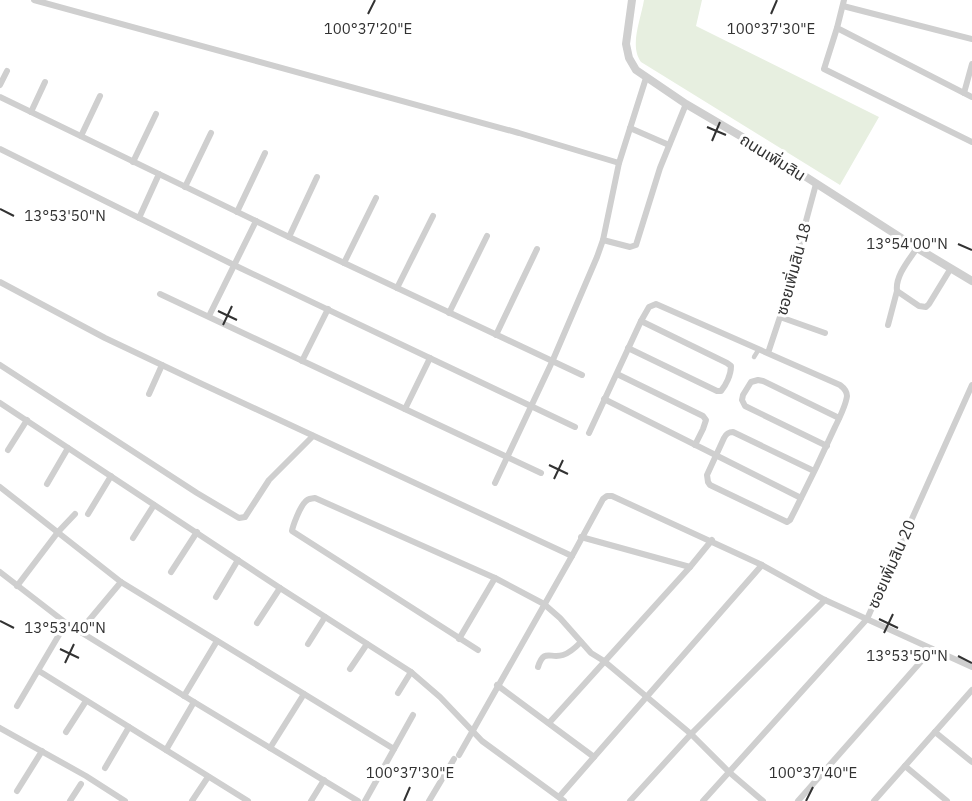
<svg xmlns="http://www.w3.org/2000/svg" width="972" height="801" viewBox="0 0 972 801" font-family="'IBM Plex Sans','Noto Sans Thai',sans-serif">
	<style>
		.green { fill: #e7efe0 }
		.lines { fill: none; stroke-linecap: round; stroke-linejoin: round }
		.pedestrian { stroke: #cfcfcf; stroke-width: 4.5 }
		.minor { stroke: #cfcfcf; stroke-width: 6 }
		.tertiary { stroke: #cfcfcf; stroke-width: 8 }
		.ticks { fill: none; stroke: #323232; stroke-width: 2 }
		.labels { text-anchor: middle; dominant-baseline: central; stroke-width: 6; stroke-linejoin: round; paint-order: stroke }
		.street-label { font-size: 16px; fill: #323232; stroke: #fff }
		.ticks-label { font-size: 15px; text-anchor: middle; fill: #323232; stroke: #fff; stroke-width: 6; stroke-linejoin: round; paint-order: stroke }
	</style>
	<rect width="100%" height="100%" fill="#fff"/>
	<path class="green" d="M644 0H702L696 26 879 117 840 185 641 62C629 46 641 19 644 0Z"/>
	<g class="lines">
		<polyline class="pedestrian" points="754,357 759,349"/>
		<g class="minor">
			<polyline points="34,0 519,133 619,163"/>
			<polyline points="844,0 837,28 972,97"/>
			<polyline points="843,6 972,39"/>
			<polyline points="837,28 824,69 972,142"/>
			<polyline points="0,85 7,71"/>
			<polyline points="964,93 972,64"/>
			<polyline points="0,97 289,237 582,375"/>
			<polyline points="31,112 45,82"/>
			<polyline points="630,128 669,145"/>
			<polyline points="81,136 100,96"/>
			<polyline points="0,149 234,265 575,427"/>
			<polyline points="133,162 156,114"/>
			<polyline points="185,187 211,133"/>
			<polyline points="237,212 265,153"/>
			<polyline points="139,218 159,174"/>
			<polyline points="289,237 317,177"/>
			<polyline points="603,240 630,247 636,245 660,168 686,104"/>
			<path d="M917 248C909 260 895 276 897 291L919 306 926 307 929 304 951 268"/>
			<polyline points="344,263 376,198"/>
			<polyline points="0,282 105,338 202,384 572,556"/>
			<polyline points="397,288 433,216"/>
			<polyline points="160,294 541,473"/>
			<polyline points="449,313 487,236"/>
			<polyline points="209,316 256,221"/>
			<polyline points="780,317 825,333"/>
			<polyline points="888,325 897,291"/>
			<polyline points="496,335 537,249"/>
			<path d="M628 348 717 391H721C726 385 731 375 731 366L727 363 641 321"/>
			<polyline points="768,353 780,317 816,184"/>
			<polyline points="302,361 328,309"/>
			<polyline points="0,365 197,493 239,518 245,517 269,480 313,436"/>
			<polyline points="617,374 703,416 706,420 703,429 695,445"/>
			<polyline points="149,394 162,365"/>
			<polyline points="604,399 801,498"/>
			<polyline points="0,403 280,588 411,672 440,697 482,741 564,801"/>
			<polyline points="405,409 430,358"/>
			<path d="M589 433 641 321 649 307 656 304 840 385C844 388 847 391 847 396 846 404 839 419 835 427 821 458 806 489 790 520L787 522 785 521 710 485 708 482 707 475 724 438C726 434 728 432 733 432L814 471"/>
			<polyline points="827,446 745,406 742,400 743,395 751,382 758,380 763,381 839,418"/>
			<polyline points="8,450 27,420"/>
			<polyline points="495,483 552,362 597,257 603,240 619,163 646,78"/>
			<polyline points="47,484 68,448"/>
			<polyline points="0,487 121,582 394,749"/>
			<polyline points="88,514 111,476"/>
			<polyline points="581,537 690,567"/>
			<polyline points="133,538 154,505"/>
			<polyline points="0,572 66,623 194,702 358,801"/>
			<polyline points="171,572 197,532"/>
			<polyline points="17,586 58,532 75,514"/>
			<polyline points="216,597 238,560"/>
			<polyline points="257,623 280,588"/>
			<polyline points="80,631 121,582"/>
			<polyline points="459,639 495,578"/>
			<polyline points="308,644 325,617"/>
			<path d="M478 650 292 531C293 525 300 507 305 502 308 498 311 499 315 498L495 578 544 604 560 618 591 653 604 661 691 734 729 772 763 801"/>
			<path d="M538 667C544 648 550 659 563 655 570 653 576 647 581 642"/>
			<polyline points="350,669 367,644"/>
			<polyline points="39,671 248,801"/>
			<polyline points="497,685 594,757"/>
			<polyline points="398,693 411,672"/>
			<polyline points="184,696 217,641"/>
			<polyline points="17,706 66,623"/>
			<polyline points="549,723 690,567 712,540"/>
			<polyline points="0,728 86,776 125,801"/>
			<polyline points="66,732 86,701"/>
			<polyline points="935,732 972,762"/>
			<polyline points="270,748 304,694"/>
			<polyline points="166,750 194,702"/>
			<polyline points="459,755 572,556 603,499 607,496 612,496 762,565 825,600 972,667"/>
			<polyline points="905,766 947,801"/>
			<polyline points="105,768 129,727"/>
			<polyline points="17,791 42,751"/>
			<polyline points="559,797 762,565"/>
			<polyline points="70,801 81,784"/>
			<polyline points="192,801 208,777"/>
			<polyline points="311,801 324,780"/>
			<polyline points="365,801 413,715"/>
			<polyline points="429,801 454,759"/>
			<polyline points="630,801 691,734 825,600"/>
			<polyline points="703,801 867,619 972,385"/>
			<polyline points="798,801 932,649"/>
			<polyline points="874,801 972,690"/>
		</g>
		<polyline class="tertiary" points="632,0 626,44 629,58 636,70 686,104 761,148 917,248 972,281"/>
	</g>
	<path class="ticks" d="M368 14 375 0M771 14 777 0M707 127 726 135M712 141 720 122M0 209 14 216M958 244 972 250M218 311 237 320M223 325 232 306M549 465 568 474M554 479 563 460M879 619 898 628M0 621 14 628M884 633 893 614M60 649 79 658M958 656 972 663M65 663 74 644M404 801 410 787M806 801 813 787"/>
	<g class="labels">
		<g class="street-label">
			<text transform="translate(773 157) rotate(32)">ถนนเพิ่มสิน</text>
			<text transform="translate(793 269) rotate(-75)">ซอยเพิ่มสิน 18</text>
			<text transform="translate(891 564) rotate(-66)">ซอยเพิ่มสิน 20</text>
		</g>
	</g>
	<g class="ticks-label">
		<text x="368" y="34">100°37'20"E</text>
		<text x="771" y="34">100°37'30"E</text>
		<text x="65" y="221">13°53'50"N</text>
		<text x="907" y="249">13°54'00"N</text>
		<text x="65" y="633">13°53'40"N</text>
		<text x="907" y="661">13°53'50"N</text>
		<text x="813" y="778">100°37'40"E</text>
		<text x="410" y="778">100°37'30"E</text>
	</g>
</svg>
